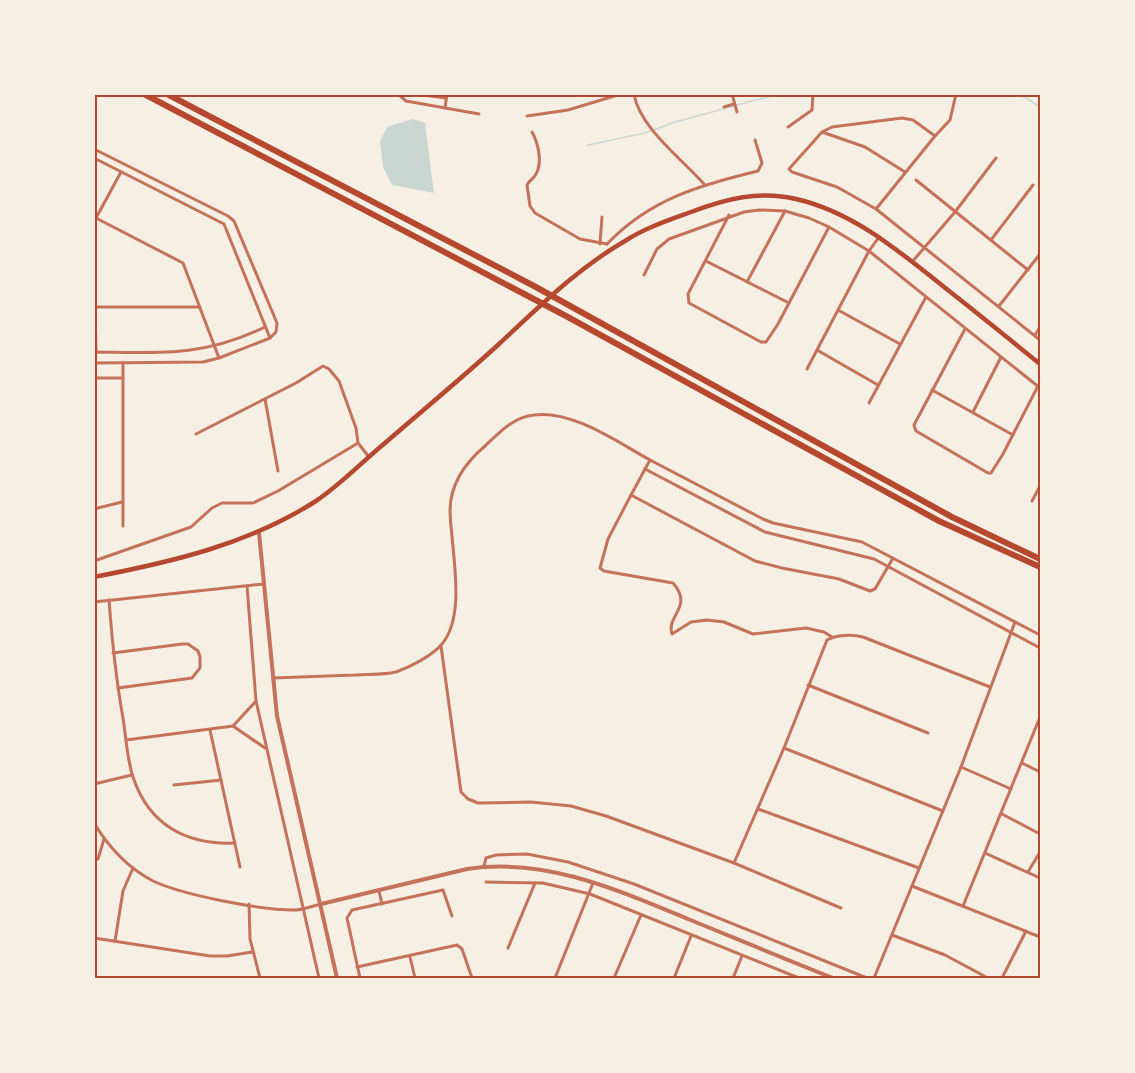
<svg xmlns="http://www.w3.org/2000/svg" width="1135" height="1073" viewBox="0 0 1135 1073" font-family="Helvetica,sans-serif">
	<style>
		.water { fill: #c9d6d2 }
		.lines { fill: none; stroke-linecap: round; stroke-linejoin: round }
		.stream { stroke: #c9d6d2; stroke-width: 1.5 }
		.minor { stroke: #c5725c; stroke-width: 3 }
		.tertiary { stroke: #c5725c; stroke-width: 4 }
		.secondary { stroke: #b5482f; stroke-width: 4.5 }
		.motorway { stroke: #b5482f; stroke-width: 6 }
		.neatline { fill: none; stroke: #b5482f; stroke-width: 2 }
	</style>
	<rect width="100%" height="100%" fill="#f6efe4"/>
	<polygon class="water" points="413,119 425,123 434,193 392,185 383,167 380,141 387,127"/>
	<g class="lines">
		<g class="stream">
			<polyline points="1013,94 1026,98 1040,107"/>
			<polyline points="737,105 779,94"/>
			<polyline points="588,145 645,133 675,122 734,106"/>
		</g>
		<g class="minor">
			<polyline points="398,94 406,101 479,114"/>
			<polyline points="414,94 446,98"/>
			<path d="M634 94C639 127 683 160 704 184"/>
			<polyline points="732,94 737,112"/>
			<polyline points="724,107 734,104"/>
			<polyline points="445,108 447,94"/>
			<polyline points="527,116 568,110 621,94"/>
			<polyline points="788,127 812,110 813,94"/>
			<path d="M532 132C538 143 543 162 536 174 534 179 529 180 527 185L530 206 535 213 580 239 607 244"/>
			<polyline points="822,132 865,147 905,172"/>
			<polyline points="935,136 913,120 902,118 832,127 822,132 789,169 792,172 837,187 876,209 1040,340"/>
			<polyline points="94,149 228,216 234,221 277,323 276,332 270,338 219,358 203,362 94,363"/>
			<polyline points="94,158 224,224 270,338"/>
			<polyline points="916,180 1028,270"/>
			<polyline points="876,209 935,136 950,120 956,94"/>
			<polyline points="729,215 688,294 689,303 761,342 766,342 778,324 829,227"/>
			<polyline points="94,217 183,263 219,358"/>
			<polyline points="96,218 121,172"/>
			<polyline points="991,240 1033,185"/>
			<polyline points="600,244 602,217"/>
			<path d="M607 244C650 199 700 185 758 171L762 163 755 140"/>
			<polyline points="706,261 789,303"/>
			<polyline points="912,262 955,212 996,158"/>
			<polyline points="644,275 657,249 669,239 744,212 759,210 785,211 809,218 829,227 869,251 1040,388"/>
			<polyline points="747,282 785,211"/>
			<polyline points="999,306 1040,254"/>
			<polyline points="94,307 200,307"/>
			<polyline points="95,307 96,352"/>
			<polyline points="838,310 900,344"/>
			<polyline points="965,329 914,425 916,431 988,473 991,473 1003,454 1038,386"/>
			<polyline points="1035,335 1040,327"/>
			<polyline points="817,350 878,385"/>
			<path d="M94 352C160 353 204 357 265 327"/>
			<polyline points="807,369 869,251 879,237"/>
			<polyline points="94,378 123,378"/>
			<polyline points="932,390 1013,435"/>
			<polyline points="265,399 278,471"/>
			<polyline points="869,403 926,297"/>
			<polyline points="973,412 1001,357"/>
			<polyline points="196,434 296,383 323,366 329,369 339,381 356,428 358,443 369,457"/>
			<polyline points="650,460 631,495 755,561 782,568 839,579 870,591 875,589 893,558"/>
			<polyline points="645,469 765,532 874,559 1040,648"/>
			<path d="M631 495 608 539 600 568 604 571 673 583C694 607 666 615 672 634L691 622 707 620 724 622 753 634 806 628 824 632 832 637"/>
			<polyline points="1032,501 1040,486"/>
			<polyline points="94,509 122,502"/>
			<polyline points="123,526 123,363"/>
			<polyline points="94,561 191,527 212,508 222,503 253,503 278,491 358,443"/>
			<polyline points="247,586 256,701 319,978"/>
			<path d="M109 600C112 640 116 679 123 718 126 737 127 759 133 777 149 825 186 845 235 843"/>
			<polyline points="94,602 264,584"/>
			<polyline points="441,646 461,792 468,799 478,803 531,802 571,806 606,816 734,863 841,908"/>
			<polyline points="113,653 182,644 188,644 198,651 200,657 200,668 192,678 118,688"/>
			<path d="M273 678C301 677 328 676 355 675 368 674 383 675 396 672 410 667 432 656 442 644 467 614 451 549 450 511 450 484 465 463 485 446 499 433 513 417 534 415 573 410 617 442 650 460 688 480 725 499 763 519L773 523 862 542 1040 635"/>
			<polyline points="808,685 928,733"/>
			<polyline points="233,726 265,748"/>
			<polyline points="210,730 240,867"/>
			<polyline points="126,740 233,726 256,701"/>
			<polyline points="784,748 943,811"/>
			<polyline points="1022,763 1040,772"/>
			<polyline points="961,767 1011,789"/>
			<polyline points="94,784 132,775"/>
			<polyline points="174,785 221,780"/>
			<polyline points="758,809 919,868"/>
			<polyline points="1002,814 1040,834"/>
			<path d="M94 823C108 846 128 868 153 881 183 895 260 910 294 910 303 910 312 906 321 904"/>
			<polyline points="985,853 1040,878"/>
			<polyline points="94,861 98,859 104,839"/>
			<path d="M734 863 784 748 827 640C836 635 852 634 863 637L990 687"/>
			<polyline points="484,866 486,858 496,855 527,854 568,862 634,884 867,978"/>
			<polyline points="1028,872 1040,852"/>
			<polyline points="486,882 543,883 590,894 799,978"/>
			<polyline points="912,886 1040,937"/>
			<polyline points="379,891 382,904"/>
			<polyline points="249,904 250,939 260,978"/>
			<polyline points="963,906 1040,717"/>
			<polyline points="892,935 945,955 988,978"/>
			<polyline points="94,938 210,956 227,956 252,952"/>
			<polyline points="115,941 123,891 133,868"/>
			<polyline points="508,948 535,883"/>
			<polyline points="410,957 415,978"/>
			<polyline points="357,967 457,945 462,949 472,978"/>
			<polyline points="360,978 347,918 352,910 443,890 452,916"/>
			<polyline points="555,978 593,883"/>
			<polyline points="614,978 641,915"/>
			<polyline points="674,978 691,936"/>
			<polyline points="733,978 742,956"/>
			<polyline points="874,978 961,767 1015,622"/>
			<polyline points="1002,978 1026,931"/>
		</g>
		<g class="tertiary">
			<polyline points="259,533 277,716 337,978"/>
			<path d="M321 904 467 869C545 857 618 890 688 919 737 939 785 959 833 978"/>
		</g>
		<path class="secondary" d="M94 577C172 562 249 544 316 501 340 485 362 462 385 443 423 410 462 378 499 344 539 307 578 268 625 241 645 228 669 220 691 212 725 199 760 190 796 199 853 212 899 251 944 287 976 312 1008 338 1040 364"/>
		<g class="motorway">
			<polyline points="144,94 566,316 939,521 1040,567"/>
			<polyline points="167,94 534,286 952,517 1040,559"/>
		</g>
	</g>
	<rect width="1135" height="1073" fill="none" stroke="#f6efe4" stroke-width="192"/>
	<rect x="96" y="96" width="943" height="881" class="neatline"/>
</svg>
